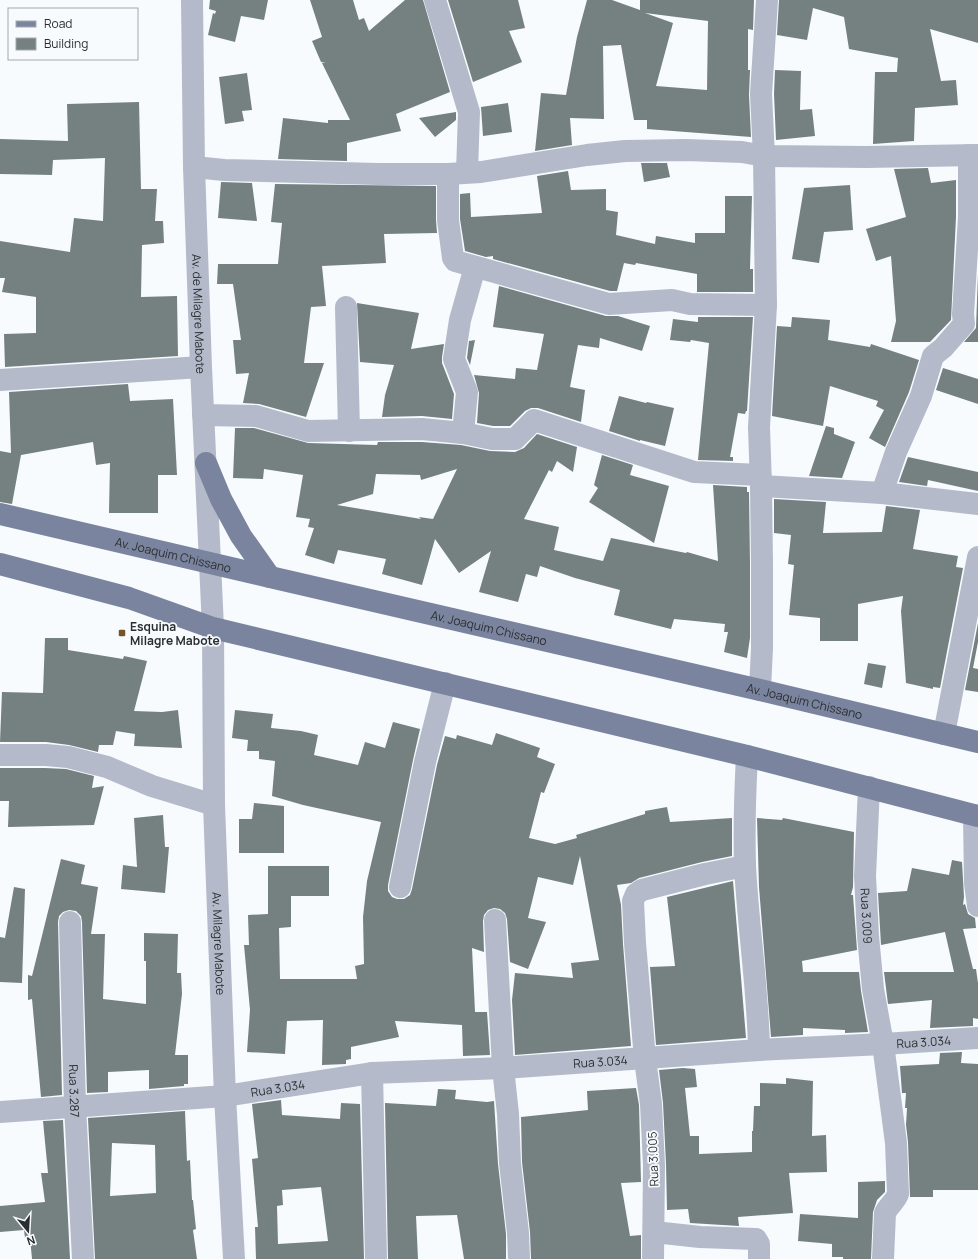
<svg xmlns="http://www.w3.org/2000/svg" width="978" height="1259" viewBox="0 0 978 1259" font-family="Manrope,sans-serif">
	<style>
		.building { fill: #758081; fill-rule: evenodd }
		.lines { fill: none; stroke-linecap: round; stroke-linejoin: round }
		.minor { stroke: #b4baca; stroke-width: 22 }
		.major { stroke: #7a849f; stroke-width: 22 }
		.poi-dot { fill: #735529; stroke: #f7fbfe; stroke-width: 1.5 }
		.labels { text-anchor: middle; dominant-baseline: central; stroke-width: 3.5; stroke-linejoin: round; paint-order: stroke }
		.street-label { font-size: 12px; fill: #2b2e30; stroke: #f7fbfe }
		.poi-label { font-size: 12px; font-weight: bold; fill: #2b2e30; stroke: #f7fbfe; text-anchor: start }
	</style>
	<rect width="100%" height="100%" fill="#f7fbfe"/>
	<g class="building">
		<polygon points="210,0 268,0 264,20 241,16 235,42 208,35 213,13 215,14 216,11 209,9"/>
		<polygon points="310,0 353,0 359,20 364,18 369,31 405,0 423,0 450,92 396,114 401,131 347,143 347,161 278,159 283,118 328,123 328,120 350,120 322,63 326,63 321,62 312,41 322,37"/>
		<polygon points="448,0 518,0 525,28 509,31 522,62 473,82"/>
		<path d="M587 0H612L640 10V0H754L753 30 748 29V70H750L749 95 751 137 647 129V120H634L621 45 603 46 604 119 570 118 572 145 535 151 541 93 566 95 577 37ZM645 13 708 21 707 90 656 86 673 23Z"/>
		<polygon points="779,0 978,0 978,43 930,29 941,81 956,80 958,105 915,108 914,141 873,144 875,72 897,72 898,58 849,49 844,17 813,8 807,40 777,35"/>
		<polygon points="775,70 801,71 800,110 812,109 815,136 776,140 774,94"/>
		<polygon points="247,73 252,110 242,111 244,121 225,124 219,77"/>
		<polygon points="139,102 141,189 157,189 155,221 163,221 164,243 142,245 141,297 177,296 178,356 5,367 4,334 36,333 36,297 2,292 5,278 0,278 0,241 70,252 74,218 103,221 105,158 53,160 52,175 0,174 0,139 68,141 67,104"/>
		<polygon points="508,103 512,132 483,136 481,107"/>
		<polygon points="456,112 456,120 435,137 419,118"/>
		<polygon points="641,163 667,163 670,177 644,182"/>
		<polygon points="928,168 931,183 956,180 956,217 951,320 930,342 891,342 896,321 891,256 876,261 866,229 906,217 894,169"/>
		<polygon points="568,171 571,190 606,189 606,210 618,212 616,235 655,244 656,236 695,243 695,233 725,233 725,196 752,196 750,269 753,269 753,292 697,292 697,274 636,263 635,265 624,263 617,291 610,291 493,259 493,256 486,257 465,251 460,219 460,194 470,193 471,217 542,213 537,176"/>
		<polygon points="221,182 252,183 257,221 218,218"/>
		<polygon points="275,184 436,186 436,220 437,233 384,234 386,263 322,266 326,306 311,307 304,363 324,363 306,417 259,404 243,403 249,373 236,374 233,340 241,340 233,284 217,284 218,264 278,264 282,223 271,222"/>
		<polygon points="850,185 853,230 824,232 819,263 792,259 804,188"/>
		<polygon points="978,274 978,342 964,342 976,328"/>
		<polygon points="499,286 606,316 618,316 650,326 642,351 600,338 599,348 578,345 570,387 585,390 581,422 538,408 531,408 525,411 510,426 493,426 477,423 479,393 474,375 515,379 516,368 537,370 544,334 493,327"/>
		<polygon points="357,303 419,313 411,349 444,344 442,357 442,363 454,394 452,419 422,416 382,417 385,395 394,365 360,362"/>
		<polygon points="698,317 753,317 747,411 746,411 745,414 738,413 730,457 733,457 733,461 698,460 709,343 691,340 690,342 670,340 673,319 698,322"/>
		<polygon points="792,317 830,320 828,340 870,347 871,344 919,360 909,392 885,447 869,438 884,410 876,406 878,401 830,386 823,426 772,416 777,326 791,327"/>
		<polygon points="475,340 470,365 467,358 469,341"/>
		<polygon points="943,368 978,379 978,404 936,390"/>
		<polygon points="128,384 130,401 173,399 177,475 158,475 158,513 109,513 110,463 96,465 93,442 21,455 12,504 0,502 0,451 11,453 9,392"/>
		<polygon points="619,396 646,403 647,402 674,408 665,446 640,440 640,441 609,431"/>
		<polygon points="826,426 834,428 834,434 855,442 842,478 809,476"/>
		<path d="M235 428H254L308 443 377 445 378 442H422L461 445 490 451 515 452 524 448 537 434 577 447 573 472 557 461 552 472 549 470 524 519 559 527 554 550 603 561 611 538 686 553 687 552 718 561 713 485 747 487V492H749L750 563V638L747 658 724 652 728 632H724L725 624 674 619 671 629 614 615 620 590 575 578 540 566 537 577 526 574 518 602 479 592 491 551 459 573 435 539 422 585 382 574 386 559 338 550 334 564 305 555 314 528 308 527 310 519 296 517 303 475 264 469 263 479 233 478ZM457 469 433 519 419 517 421 519 337 505 373 494 376 474 420 475 421 480Z"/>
		<polygon points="602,455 633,465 630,475 669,486 654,543 589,502 598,488 594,485"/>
		<polygon points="908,457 978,472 978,491 928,480 927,486 899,482"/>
		<polygon points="774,499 826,502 823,533 882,532 886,506 920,510 913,549 958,556 956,567 963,568 940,688 933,687 933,689 906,683 901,611 903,596 858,604 858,641 820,641 820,618 789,615 794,565 788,564 791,535 774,533"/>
		<polygon points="978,623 978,642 973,668 978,669 978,692 965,690"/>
		<polygon points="45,638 68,638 68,650 123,659 124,656 147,661 134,711 162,712 178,710 182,748 134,746 135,734 116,731 113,745 99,745 98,752 69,745 46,742 0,742 2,692 43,693"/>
		<polygon points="868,663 886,666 882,688 864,684"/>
		<polygon points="235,710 273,714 271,728 301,731 318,735 314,755 358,765 365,742 385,748 393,722 420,729 413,760 388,885 388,891 392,897 397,899 404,899 410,895 412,889 437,765 445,736 456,739 457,735 492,745 496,733 540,748 537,757 555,764 544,793 541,792 529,838 555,844 577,838 576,835 645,814 645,811 667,807 670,822 732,818 732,856 702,862 639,878 631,883 617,885 621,905 623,944 631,1046 515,1055 512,1000 515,973 573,978 571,963 599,960 580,856 573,885 538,877 528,918 546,922 528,969 510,962 507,919 505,913 500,909 494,908 488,910 484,915 483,921 484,952 472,948 475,1012 487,1012 490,1055 463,1056 462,1025 395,1021 399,1037 351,1047 351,1059 346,1060 346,1064 322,1065 323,1020 287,1021 285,1054 247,1052 250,1010 244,945 249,945 248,915 268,914 268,866 329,866 329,896 291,896 291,927 279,928 280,979 357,979 355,966 364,964 363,917 367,881 381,822 303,805 272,796 275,761 259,759 259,751 247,751 248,740 232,738"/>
		<polygon points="0,768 45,768 66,769 94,776 92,788 104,786 94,825 8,827 9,801 0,801"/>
		<polygon points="254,803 284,806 284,853 239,853 239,819 252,819"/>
		<polygon points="163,815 165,847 169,847 165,893 121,889 123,865 137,867 134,818"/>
		<polygon points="757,818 782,820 783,818 854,832 853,887 851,895 853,895 857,950 802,961 803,972 859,972 861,991 868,1032 845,1033 845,1030 803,1028 803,1035 771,1037 759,887"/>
		<polygon points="61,859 85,865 81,884 98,887 91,934 105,934 103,999 146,1004 146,961 144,961 144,933 178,934 177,973 181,973 182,994 175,1055 188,1055 188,1084 184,1084 184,1086 149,1089 149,1070 108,1072 108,1092 87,1093 82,922 81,916 76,911 69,910 63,912 59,916 58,922 62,1095 41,1097 32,999 28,1000 28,975 32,976"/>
		<polygon points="952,860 962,862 964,897 963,905 965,904 968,914 975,918 976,928 963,929 973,969 976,969 978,983 978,1019 973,1018 973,1026 930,1028 932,1000 888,1004 884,972 954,972 945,932 881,945 878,893 907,891 912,868 949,875"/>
		<polygon points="733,881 746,1038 656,1045 650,967 675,966 667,897"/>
		<polygon points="14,887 25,889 22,983 0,982 0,937 5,938"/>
		<polygon points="962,1052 961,1063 978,1064 978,1190 933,1190 933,1197 910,1197 908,1142 906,1125 907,1108 905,1108 906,1093 902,1093 900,1066 939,1064 940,1053"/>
		<polygon points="683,1068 695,1069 697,1087 685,1088 690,1136 699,1136 699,1154 752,1152 752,1131 753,1131 754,1106 760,1106 760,1083 786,1084 786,1078 813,1081 812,1136 826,1135 827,1172 789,1173 793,1213 738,1217 739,1226 690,1223 688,1209 667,1210 666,1164 663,1103 659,1070"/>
		<polygon points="636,1088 639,1105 641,1182 621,1183 630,1236 641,1235 641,1259 531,1259 530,1232 522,1162 521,1117 588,1110 587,1091"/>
		<polygon points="438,1089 456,1090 455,1099 487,1102 494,1101 498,1164 506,1234 506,1259 464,1259 457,1215 416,1216 418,1259 388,1259 385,1103 436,1106"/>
		<path d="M281 1100 282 1115 340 1119 341 1103 360 1104 364 1259H256L255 1227H258L252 1159 258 1158 252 1104ZM321 1187 328 1241 278 1244 277 1206 283 1205 282 1190Z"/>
		<path d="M185 1111 187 1161 190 1160 192 1200H193L196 1229 193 1230 197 1259H95L88 1118ZM112 1143 155 1145 156 1193 110 1196Z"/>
		<polygon points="63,1120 70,1259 32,1259 30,1238 25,1238 24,1230 0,1232 0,1206 45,1202 41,1173 48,1173 43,1121"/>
		<polygon points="885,1181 885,1192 877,1200 873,1212 871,1259 843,1259 843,1257 832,1257 832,1244 798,1241 800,1214 858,1218 858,1182"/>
	</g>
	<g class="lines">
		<g class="minor">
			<path id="s1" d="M192 0 194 167 201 367 213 628 214 805 225 1096 234 1259"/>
			<polyline points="435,0 469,112 467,172"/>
			<polyline points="194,167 224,170 378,174 448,174 481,172 587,155 625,151 686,150 742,152 764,156 867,157 978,155"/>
			<polyline points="448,174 448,220 453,258 455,261 609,304 672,300 690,304 766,305"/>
			<polyline points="346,307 349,431"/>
			<polyline points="0,380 201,367"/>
			<polyline points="203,415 256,416 308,431 422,429 463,433 492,439 515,439 534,420 694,472 760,475"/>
			<polyline points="463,433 467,392 454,359 460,320 475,267"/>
			<polyline points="761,486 882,493 896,452 921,396 933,356 943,348 964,324 963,314 969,217 969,155"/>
			<polyline points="882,493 978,504"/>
			<polyline points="760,690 762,648 762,563 761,486 759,427 766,305 764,156 761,94 767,0"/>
			<polyline points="944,734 978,557"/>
			<polyline points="0,755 46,755 68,757 107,767 152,786 214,805"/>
			<path d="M747 756C745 792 744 829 745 865 748 927 758 988 759 1050"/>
			<path id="s2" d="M869 787 865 876 868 936 873 989 883 1044 896 1143 898 1194C895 1202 888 1206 885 1213L883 1259"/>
			<polyline points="974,815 975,883 978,906"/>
			<polyline points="400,887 425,762 445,683"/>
			<polyline points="495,920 503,1068 508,1114 510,1163 518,1233 519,1259"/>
			<path id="s3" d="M70 922 75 1106 83 1259"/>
			<polyline points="372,1073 376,1259"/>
			<path id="s4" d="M0 1112 225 1096 372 1073 503 1068 759 1050 883 1044 978 1038"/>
			<polyline points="654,1232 700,1237 756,1239 759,1244 759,1259"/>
			<polyline points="653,1259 654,1165 651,1104 645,1059 635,943 633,901 636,894 642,890 705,874 745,866"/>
		</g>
		<g class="major">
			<polyline points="206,463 221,499 241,536 270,577"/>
			<path id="s5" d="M0 514 270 577 760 690 978 742"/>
			<polyline points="0,564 129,598 213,628 747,756 978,816"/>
		</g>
	</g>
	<rect class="poi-dot" x="118" y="629" width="8" height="8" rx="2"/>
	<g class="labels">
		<g class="street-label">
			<text stroke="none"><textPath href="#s1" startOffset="314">Av. de Milagre Mabote</textPath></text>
			<text stroke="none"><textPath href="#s5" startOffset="178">Av. Joaquim Chissano</textPath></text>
			<text stroke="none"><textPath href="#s5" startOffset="502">Av. Joaquim Chissano</textPath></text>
			<text stroke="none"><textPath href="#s5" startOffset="826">Av. Joaquim Chissano</textPath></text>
			<text stroke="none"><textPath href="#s2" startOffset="129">Rua 3.009</textPath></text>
			<text stroke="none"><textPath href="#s1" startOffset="944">Av. Milagre Mabote</textPath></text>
			<text stroke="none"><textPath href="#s4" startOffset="927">Rua 3.034</textPath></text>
			<text stroke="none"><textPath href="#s4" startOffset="603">Rua 3.034</textPath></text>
			<text stroke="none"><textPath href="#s4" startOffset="279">Rua 3.034</textPath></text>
			<text stroke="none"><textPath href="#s3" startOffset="169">Rua 3.287</textPath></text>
			<text transform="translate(653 1159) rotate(-92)">Rua 3.005</text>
		</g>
		<g class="poi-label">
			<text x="130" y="626">Esquina<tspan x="130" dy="14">Milagre Mabote</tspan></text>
		</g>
	</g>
	<rect x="8" y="8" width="130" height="52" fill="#f7fbfe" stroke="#a5a9ac"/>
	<rect x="16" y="21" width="20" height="6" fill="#7a849f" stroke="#a5a9ac"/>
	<text x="44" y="28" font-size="12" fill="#2b2e30">Road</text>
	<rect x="16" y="38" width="20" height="12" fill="#758081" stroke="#a5a9ac"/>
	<text x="44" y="48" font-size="12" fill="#2b2e30">Building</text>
	<g transform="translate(28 1231) rotate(162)" stroke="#f7fbfe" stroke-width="3" paint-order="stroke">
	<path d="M0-3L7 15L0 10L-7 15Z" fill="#2b2e30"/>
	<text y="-6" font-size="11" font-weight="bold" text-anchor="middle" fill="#2b2e30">N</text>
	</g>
</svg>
